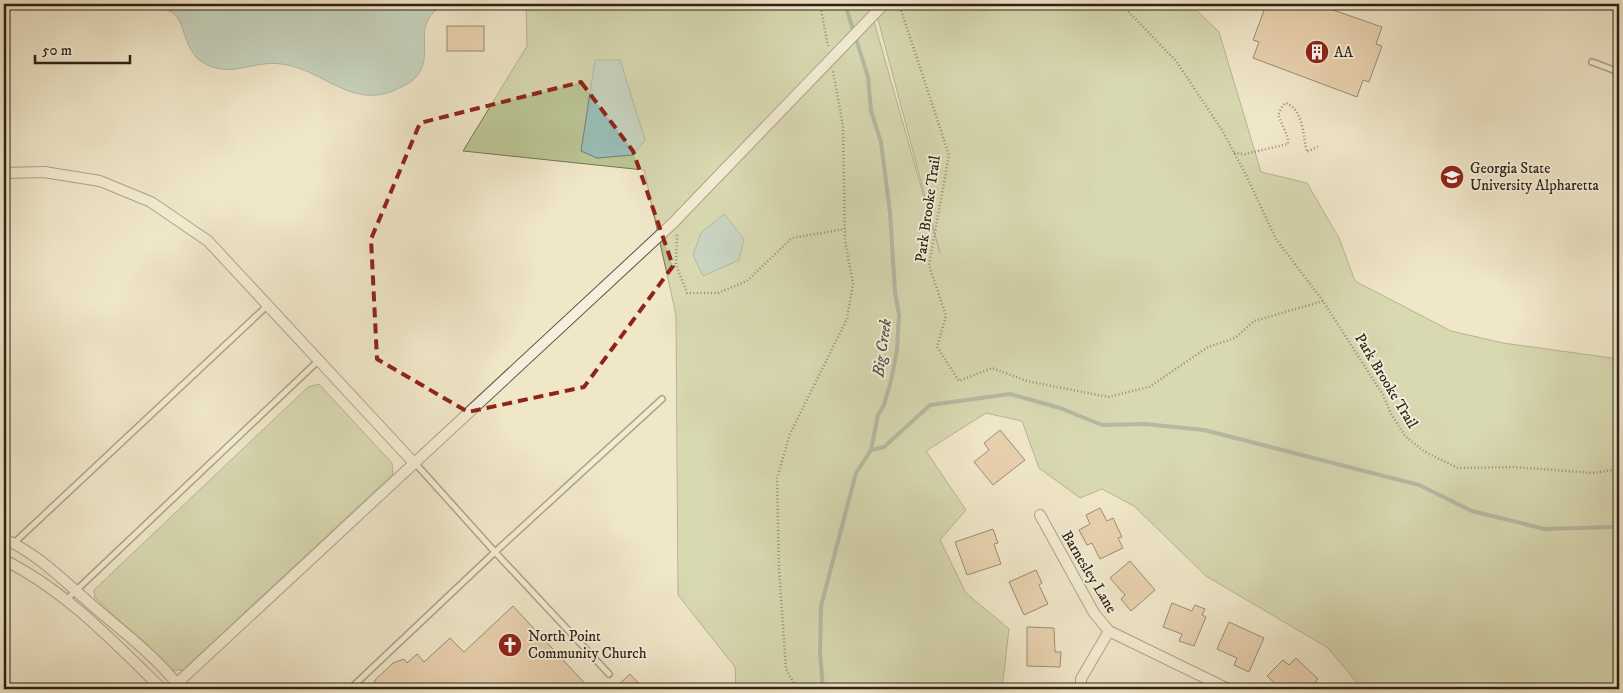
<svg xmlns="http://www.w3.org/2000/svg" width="1623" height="693" viewBox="0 0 1623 693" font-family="'IM FELL DW Pica',serif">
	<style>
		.green { fill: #bbc595; stroke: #747455 }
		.water { fill: #9abfb8; stroke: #6e8077 }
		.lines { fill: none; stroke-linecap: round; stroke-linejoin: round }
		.stream { stroke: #6e8077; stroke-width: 4 }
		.building { fill: #e1b590; stroke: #2c2215 }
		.service-casing { stroke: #5d5342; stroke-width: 8 }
		.minor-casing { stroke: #5d5342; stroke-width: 12 }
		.path { stroke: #2c2215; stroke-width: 2.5; stroke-dasharray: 1 2.5; stroke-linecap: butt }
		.service { stroke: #f5efdc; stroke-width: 5 }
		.minor { stroke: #f5efdc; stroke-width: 10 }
		.minor-bridge-casing { stroke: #5d5342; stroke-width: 12; stroke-linecap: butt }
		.minor-bridge { stroke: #f5efdc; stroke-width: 10 }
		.marked { fill: none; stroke: #8f2418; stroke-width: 4; stroke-dasharray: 10 6; stroke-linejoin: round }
		.labels { text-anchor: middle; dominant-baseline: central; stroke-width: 4; stroke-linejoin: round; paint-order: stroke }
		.poi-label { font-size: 15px; fill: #2c2215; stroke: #f5efdc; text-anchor: start }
		.street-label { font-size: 15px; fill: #2c2215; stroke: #f5efdc }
		.water-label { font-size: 16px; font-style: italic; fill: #4d5146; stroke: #f5efdc }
	</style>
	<rect width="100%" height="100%" fill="#f0e7c9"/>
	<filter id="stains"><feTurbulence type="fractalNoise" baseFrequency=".004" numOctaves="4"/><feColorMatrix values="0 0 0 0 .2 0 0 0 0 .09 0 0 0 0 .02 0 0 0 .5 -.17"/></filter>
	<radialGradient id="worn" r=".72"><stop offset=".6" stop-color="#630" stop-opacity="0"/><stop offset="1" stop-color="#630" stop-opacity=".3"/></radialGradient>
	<g class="green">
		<polygon points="526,4 869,4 940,253 874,4 1190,4 1219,32 1261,172 1307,183 1339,238 1355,281 1451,331 1503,343 1619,359 1619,689 1362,689 1328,648 1206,576 1134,506 1102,489 1080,498 1039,468 1022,421 986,413 926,451 966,510 940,540 966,593 1009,629 1002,689 736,689 735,667 678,595 676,315 644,170 463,151 527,46"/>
		<polygon points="319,384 392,463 393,474 183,670 172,670 95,598 94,590 308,387"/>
	</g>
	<g class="water">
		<path d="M152 4H445C405 26 441 56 412 81 407 85 400 87 395 90 352 110 321 68 281 64 252 60 231 79 204 63 183 52 186 22 173 13 167 9 158 7 152 4Z"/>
		<polygon points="595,60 620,60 645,140 633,155 597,158 581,151"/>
		<polygon points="724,214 744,239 739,260 703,276 693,255 701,233"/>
	</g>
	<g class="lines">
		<g class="stream">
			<polyline points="871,450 884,447 930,405 1010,394 1060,408 1102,425 1145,424 1204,430 1419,485 1472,511 1545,529 1613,527 1619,524"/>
			<polyline points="823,689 820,653 821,606 856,473 871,450 878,415 884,405 891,381 897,350 899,315 895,292 890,213 881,142 871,111 868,77 845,4"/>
		</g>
	</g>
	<g class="building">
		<polygon points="1272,4 1316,4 1382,27 1376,44 1382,46 1369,82 1363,80 1357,97 1253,58 1259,42 1253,40 1266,5 1271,6"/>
		<rect x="447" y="26" width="37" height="25"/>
		<polygon points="1000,430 1025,460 993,485 974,462 989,450 984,443"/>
		<polygon points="1100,508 1107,521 1113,518 1122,537 1118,538 1123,548 1100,559 1092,543 1087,545 1079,530 1090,524 1086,515"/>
		<polygon points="993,529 998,543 994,544 1001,564 967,575 955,542"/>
		<polygon points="1130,561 1155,590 1131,611 1121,599 1125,595 1110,578"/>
		<polygon points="1036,570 1042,583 1039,585 1048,604 1024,615 1009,582"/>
		<polygon points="1172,603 1192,611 1195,605 1205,609 1202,615 1206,617 1194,646 1179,641 1182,634 1163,627"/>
		<polygon points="513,606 590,689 370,689 376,679 393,663 404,659 407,663 417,654 424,662 450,638 464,652"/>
		<polygon points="1229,622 1264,638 1249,672 1234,665 1237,658 1217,649"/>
		<polygon points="1027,627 1054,628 1055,652 1061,652 1060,667 1027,666"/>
		<polygon points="1296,658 1318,679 1308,689 1281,689 1267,676 1283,660 1289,665"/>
		<polygon points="630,674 644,689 614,689"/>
	</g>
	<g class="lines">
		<g class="service-casing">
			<g id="service">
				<polyline points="1592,62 1619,72"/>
				<polyline points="14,543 268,305"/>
				<polyline points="66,600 319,360"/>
				<polyline points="609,674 495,552 662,399"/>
				<polyline points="350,689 495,552 415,463"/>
			</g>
		</g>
		<g class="minor-casing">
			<g id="minor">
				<polyline points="4,173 44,172 100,181 151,202 208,241 414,463"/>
				<polyline points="1040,515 1094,613 1109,631 1228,689"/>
				<path d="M4 539C37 553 65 582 93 606 122 631 153 654 177 684"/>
				<path d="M4 560C65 590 114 642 162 689"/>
				<polyline points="171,689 673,223 724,170"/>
				<polyline points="1081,689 1081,679 1109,631"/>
			</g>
		</g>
		<g class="path">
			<polyline points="820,4 828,46"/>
			<polyline points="899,4 949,155 929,265 946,316 937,347 959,381 992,368 1027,381 1108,397 1149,387 1208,347 1235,338 1254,321 1323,301"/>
			<polyline points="1121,4 1176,61 1222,130 1246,175 1276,239 1323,301 1383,395 1391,414 1405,436 1425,452 1458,468 1515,467 1593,473 1619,469"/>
			<path d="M1234 153 1245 154 1288 144V138L1278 115 1283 105 1286 103C1304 110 1303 137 1307 152L1319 146"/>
			<polyline points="677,235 676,264 687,293 718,293 747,281 792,238 845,229"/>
			<polyline points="797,689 786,669 779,569 777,478 790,434 847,319 853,284 845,240 843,126 833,71"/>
		</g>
		<use href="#service" class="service"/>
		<use href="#minor" class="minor"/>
		<g class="minor-bridge-casing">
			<polyline id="minor-bridge" points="724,170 884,4"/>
		</g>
		<use href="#minor-bridge" class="minor-bridge"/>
	</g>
	<path d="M0 0H1623V693H0ZM581 82 633 151 673 266 584 387 468 412 377 359 371 239 420 123Z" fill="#f0e7c9" fill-opacity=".55" fill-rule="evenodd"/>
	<path class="marked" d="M581 82 633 151 673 266 584 387 468 412 377 359 371 239 420 123Z"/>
	<defs>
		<g id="building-disc" transform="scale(1.25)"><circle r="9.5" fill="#8f2418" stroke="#f5efdc"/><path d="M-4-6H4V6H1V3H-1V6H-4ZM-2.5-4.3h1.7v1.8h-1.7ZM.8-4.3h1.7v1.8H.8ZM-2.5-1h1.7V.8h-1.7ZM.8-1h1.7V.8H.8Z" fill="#fff"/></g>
		<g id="university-disc" transform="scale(1.25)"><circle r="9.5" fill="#8f2418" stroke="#f5efdc"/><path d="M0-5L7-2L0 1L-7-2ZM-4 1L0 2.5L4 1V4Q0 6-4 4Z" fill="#fff"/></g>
		<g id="church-disc" transform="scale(1.25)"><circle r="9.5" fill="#8f2418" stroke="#f5efdc"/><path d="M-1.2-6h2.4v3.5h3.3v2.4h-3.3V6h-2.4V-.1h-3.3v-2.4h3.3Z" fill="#fff"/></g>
	</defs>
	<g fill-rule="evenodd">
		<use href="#building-disc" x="1317" y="52"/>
		<use href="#university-disc" x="1452" y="177"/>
		<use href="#church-disc" x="510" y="645"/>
	</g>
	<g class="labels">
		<g class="poi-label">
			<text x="1334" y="52">AA</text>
			<text x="1470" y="168">Georgia State<tspan x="1470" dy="17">University Alpharetta</tspan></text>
			<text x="528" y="636">North Point<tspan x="528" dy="17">Community Church</tspan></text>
		</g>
		<g class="street-label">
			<text transform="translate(928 209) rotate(-82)">Park Brooke Trail</text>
			<text transform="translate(1386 381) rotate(59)">Park Brooke Trail</text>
			<text transform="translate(1089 572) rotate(59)">Barnesley Lane</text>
		</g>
		<g class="water-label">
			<text transform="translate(882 348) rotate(-82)">Big Creek</text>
		</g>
	</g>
	<rect width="1623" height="693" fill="none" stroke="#f0e7c9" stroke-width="20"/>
	<rect x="5" y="5" width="1613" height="683" fill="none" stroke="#2c2215" stroke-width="2.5"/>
	<rect x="10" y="10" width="1603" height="673" fill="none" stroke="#2c2215"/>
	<path d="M35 55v8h95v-8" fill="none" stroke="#2c2215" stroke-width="2.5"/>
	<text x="42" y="55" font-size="15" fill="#2c2215" stroke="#f5efdc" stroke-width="4" paint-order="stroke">50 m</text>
	<rect width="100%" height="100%" filter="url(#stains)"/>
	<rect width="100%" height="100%" fill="url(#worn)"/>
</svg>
